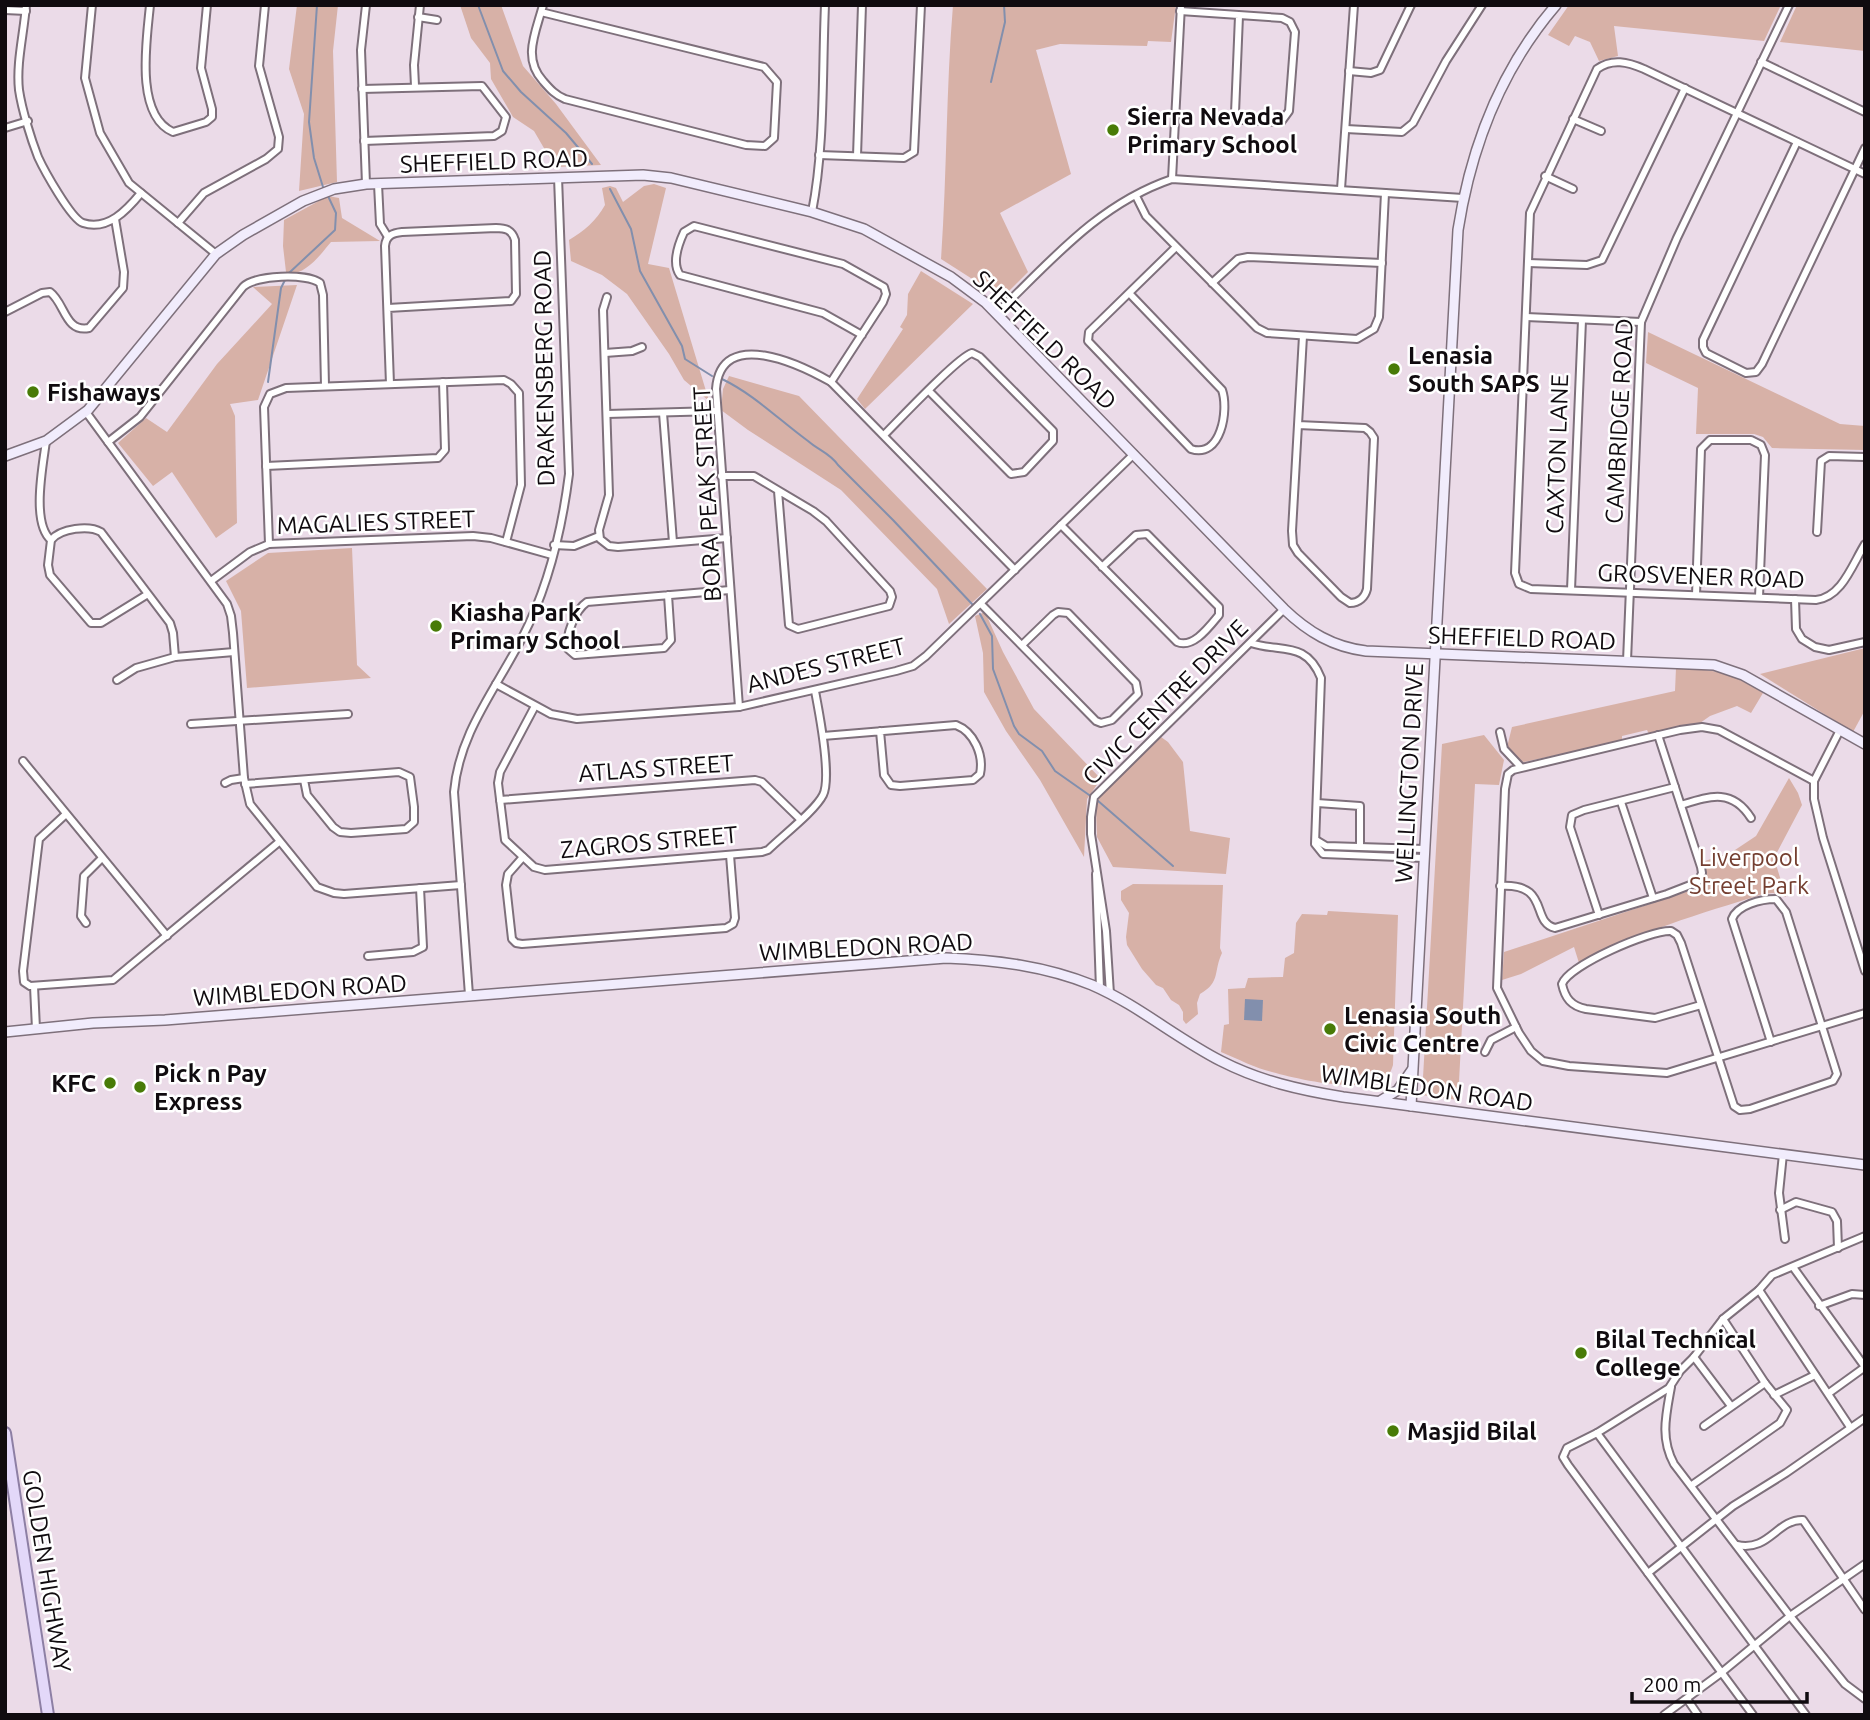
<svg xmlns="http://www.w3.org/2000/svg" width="1870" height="1720" viewBox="0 0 1870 1720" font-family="Ubuntu,sans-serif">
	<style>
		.green { fill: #d7b1a7 }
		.water { fill: #828fad }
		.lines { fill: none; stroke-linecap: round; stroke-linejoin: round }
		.stream { stroke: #828fad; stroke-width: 2 }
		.street-casing { stroke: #7e707b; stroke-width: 10 }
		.secondary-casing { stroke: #7e707b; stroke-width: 12 }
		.primary-casing { stroke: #8d7fa4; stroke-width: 14 }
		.street { stroke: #fff; stroke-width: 6 }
		.secondary { stroke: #f1ecfc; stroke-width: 9 }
		.primary { stroke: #e3d8f9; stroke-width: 10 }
		.poi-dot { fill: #487b07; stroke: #fff; stroke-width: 2.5 }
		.labels { text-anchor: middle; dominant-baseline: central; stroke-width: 5; stroke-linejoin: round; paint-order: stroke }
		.poi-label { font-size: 24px; font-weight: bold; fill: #100b0f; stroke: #fff; text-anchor: start }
		.street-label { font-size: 24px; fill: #100b0f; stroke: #fff }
		.park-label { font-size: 24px; fill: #743e30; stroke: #fff }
	</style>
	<rect width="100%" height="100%" fill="#ebdbe8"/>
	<g class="green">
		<polygon points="297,5 338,5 333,51 337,182 299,191 304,114 289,69"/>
		<polygon points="460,5 501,5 523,66 556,104 601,165 555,167 534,131 513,117 491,79 490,63 471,38"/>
		<path d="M953 5H1176L1171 42 1148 41 1147 46 1060 44 1036 50 1071 174 1000 213 1028 272 1002 298 941 259C947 174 946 90 953 5Z"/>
		<polygon points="1569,5 1781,5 1764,41 1614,26 1618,56 1599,61 1590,42 1575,36 1569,46 1548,35"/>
		<polygon points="1797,5 1865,5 1865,51 1780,42"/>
		<path d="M654 184 666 188 648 264 669 268 709 401 684 380 669 354 627 294 602 275 571 261 569 240C584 231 596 221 605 205L602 188 610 186 616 188 623 202 644 186Z"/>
		<path d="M328 196 339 198 342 218 380 241 331 242C320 255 307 274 288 274L286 272 283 246 284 220Z"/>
		<polygon points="921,271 973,304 865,409 857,399 903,329 900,327 907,315 908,294"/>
		<polygon points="297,285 258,400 230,404 235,416 237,523 216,538 172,472 153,486 118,443 146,418 167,432 217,364 272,304 253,287"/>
		<polygon points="1648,332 1840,424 1865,426 1865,450 1772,448 1763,437 1754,434 1696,434 1698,388 1646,363"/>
		<polygon points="729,376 799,396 987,589 949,624 937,589 841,490 748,430 721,410 723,389"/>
		<polygon points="352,548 357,665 371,678 247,688 241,611 226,581 268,553"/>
		<polygon points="985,612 1003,652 1034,709 1101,779 1087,799 1084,857 1040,780 1006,731 984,692 983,653 975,616"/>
		<polygon points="1865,648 1865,710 1853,732 1760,674"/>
		<path d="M1676 668C1717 670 1728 671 1763 693L1751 713 1737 706 1710 716 1700 723 1649 734 1647 730 1622 736V741L1524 762 1520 761 1507 747 1512 727 1675 691Z"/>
		<polygon points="1484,735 1504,760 1499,785 1475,784 1458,1100 1422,1095 1442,744"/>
		<polygon points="1161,737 1168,742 1183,762 1190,831 1230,838 1226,874 1113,867 1097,837 1096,810 1100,795"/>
		<path d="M1789 778 1798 793 1802 805 1774 858 1786 897 1773 893 1763 894C1700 914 1637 932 1579 963L1574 947 1521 974 1502 980 1504 952 1695 889C1705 880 1706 874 1702 862L1732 852 1756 836Z"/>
		<path d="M1133 884 1223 885 1220 948 1222 953C1213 972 1221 982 1200 994L1197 1003 1198 1014 1186 1024 1183 1020V1012L1179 1005 1171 1000 1163 988 1156 985 1142 969 1127 945 1126 937 1129 913 1121 900V891Z"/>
		<path d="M1328 911 1398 915 1393 1065C1391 1072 1388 1078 1380 1081 1353 1091 1300 1080 1272 1072 1255 1068 1238 1059 1221 1052L1224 1025 1229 1024 1228 989 1245 988 1248 978 1283 977 1285 958 1294 953 1296 923 1302 914 1327 915Z"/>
	</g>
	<polygon class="water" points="1245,999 1263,1000 1262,1021 1244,1020"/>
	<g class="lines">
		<g class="stream">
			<polyline points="317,5 309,122 314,158 323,187"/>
			<polyline points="478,5 503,71 521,92 566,133 592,164"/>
			<polyline points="991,82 1005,22 1004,5"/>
			<polyline points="610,189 631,229 640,271 682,346 685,359 712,376"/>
			<polyline points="289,273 335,230 336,213 328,196"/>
			<path d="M722 379C755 395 779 420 808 441 818 450 830 453 838 465L893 520 972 604"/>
			<polyline points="268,382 281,288 285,280"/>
			<polyline points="980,614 992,636 993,669 1014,726 1019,734 1042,751 1055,771 1092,797"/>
			<polyline points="1097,800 1173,866"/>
		</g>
		<g class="street-casing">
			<g id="street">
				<path d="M26 5C24 33 16 63 19 90 22 110 31 139 38 157 44 170 71 219 83 223 108 231 127 210 141 193"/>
				<polyline points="92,5 85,78 100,133 129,183 216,254"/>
				<path d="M150 5C147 38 134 115 173 132L206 122 212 117V109L201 68 207 5"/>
				<polyline points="5,10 26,11"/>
				<polyline points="1180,11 1282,18 1290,22 1295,32 1289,111 1281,122 1243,120 1235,113 1239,16"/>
				<path d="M541 12 764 67 777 82 774 138 765 146 746 145 565 99C555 95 550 89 543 81 522 58 536 32 543 5"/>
				<polyline points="418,17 437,20"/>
				<polyline points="1761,62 1865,112"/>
				<polyline points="1349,71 1371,73 1380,70 1411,5"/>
				<polyline points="415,86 414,65 420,5"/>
				<polyline points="362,89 482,86 506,117 502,131 494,136 364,141"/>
				<polyline points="1573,119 1601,131"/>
				<polyline points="5,128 28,121"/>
				<polyline points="1346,129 1402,132 1413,123 1446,61 1482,5"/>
				<polyline points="1797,142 1703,340 1703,347 1706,353 1746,373 1756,372 1762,364 1865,148"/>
				<polyline points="819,155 904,158 914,152 921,5"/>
				<polyline points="857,156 862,5"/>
				<path d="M1865 174 1644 69C1628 62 1612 58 1597 69L1530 213 1515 573 1519 584 1531 589 1816 600C1842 597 1852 565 1865 544"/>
				<polyline points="1545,176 1573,189"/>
				<polyline points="1172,179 1181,5"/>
				<polyline points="366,184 361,50 366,5"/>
				<polyline points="378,184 380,224 388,237"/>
				<polyline points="1341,189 1354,5"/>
				<polyline points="1136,196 1146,216 1257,328 1267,333 1357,339 1374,329 1379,317 1385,193"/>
				<path d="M812 212C825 145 822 73 825 5"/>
				<polyline points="178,223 204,193 266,159 278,149 279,137 259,66 265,5"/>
				<polyline points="1528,263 1587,265 1602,260 1685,88"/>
				<polyline points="1212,283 1238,259 1248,257 1382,263"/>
				<path d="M1129 293 1222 390C1229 410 1221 459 1191 449L1088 341 1089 332 1176 247"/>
				<polyline points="607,297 603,310 609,495 599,530 600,539 609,546 618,547 727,538"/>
				<path d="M388 308 511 301 516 294 515 240C512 230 506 228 496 228L402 232C393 233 386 235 385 246L390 384"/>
				<path d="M5 312 42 293 50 292C65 303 65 333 89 328L123 288 124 272 115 219"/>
				<path d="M996 314C1050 262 1098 204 1172 179L1463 198"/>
				<polyline points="1526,317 1641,322"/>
				<polyline points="605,353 632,351 642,347"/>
				<path d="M831 382 883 302 886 294 884 287 843 264 694 226 684 232C678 245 672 264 680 275L823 313 862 335"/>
				<polyline points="86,412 227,604 231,616 233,633 244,778 250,804 317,887 334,893 344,894 461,885"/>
				<polyline points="663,413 673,542"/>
				<polyline points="607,414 717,411"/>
				<path d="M1298 425 1365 428 1370 432 1374 438 1367 589C1365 597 1359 603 1350 603L1341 597 1298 553 1293 545 1292 531 1303 336"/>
				<path d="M884 435C899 420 958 357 972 353L980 357 1053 431V441L1024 472 1011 474 929 391"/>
				<path d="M46 441C43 465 31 523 51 540"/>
				<path d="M108 442 140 417 243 287C255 275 307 273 320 283L323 295 325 386"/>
				<polyline points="266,466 438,458 445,450 443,382"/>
				<polyline points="721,476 754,476 813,511 826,521 890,591 892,597 889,606 798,629 789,625 778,491"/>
				<path d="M1061 525 1177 642C1193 649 1209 627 1219 615V607L1215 603 1147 534 1136 535 1102 567"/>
				<polyline points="1817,532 1821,461 1829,456 1865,457"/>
				<polyline points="269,544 264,407 270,394 286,388 504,380 511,384 519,393 521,485 506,542"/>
				<polyline points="554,545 574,546 599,536"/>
				<polyline points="211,581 250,552 269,544 473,536 491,538 552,555"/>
				<polyline points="1571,590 1582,320"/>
				<path d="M148 594 101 623H91L50 575 48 565 51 540C61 528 89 525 101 532L170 623 173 633 175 657"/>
				<path d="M668 595 671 640 664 648 575 655 568 649C565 636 575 610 587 602L730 590"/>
				<polyline points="1696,595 1701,449 1710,440 1751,440 1761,445 1765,455 1759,597"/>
				<polyline points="1795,599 1796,629 1802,639 1815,647 1829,650 1865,642"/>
				<polyline points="981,604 1096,721 1101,723 1112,720 1138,694 1136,683 1068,613 1058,612 1053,615 1022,645"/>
				<path d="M1251 643C1280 653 1306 640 1321 678L1315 844 1323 854 1424 858"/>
				<polyline points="1627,661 1641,322 1677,238 1789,5"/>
				<polyline points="117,680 136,668 175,657 234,652"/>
				<polyline points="496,684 551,714 577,719 739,707 896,671 913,666 926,656 1134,454"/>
				<path d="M535 706 500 772 498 783 505 840 534 867 545 870 762 852 768 850C782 836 815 811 823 795 832 777 819 712 815 691"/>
				<path d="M739 707 716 389C721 326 801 365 831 382L1015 570"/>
				<polyline points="191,724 348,714"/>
				<polyline points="1840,730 1814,781 1814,799 1823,838 1865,971"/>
				<polyline points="1500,732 1504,749 1520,766"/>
				<path d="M823 736 956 725C974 732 984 755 980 774L973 780 900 786 891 785 884 775 880 731"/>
				<polyline points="23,761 167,936"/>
				<polyline points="1814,781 1719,730 1702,727 1680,730 1513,770 1508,774 1505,789 1497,988 1519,1033 1531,1051 1543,1061 1569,1066 1667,1073 1865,1013"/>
				<polyline points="225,783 231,780 244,778"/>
				<polyline points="245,784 399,772 410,777 414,807 414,822 406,829 351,833 340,832 333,827 307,795 304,780"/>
				<polyline points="500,800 755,780 762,782 800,819"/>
				<polyline points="1621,802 1653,898"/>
				<polyline points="1317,803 1360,806 1360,846"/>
				<path d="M1681 805C1710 796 1732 788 1751 818"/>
				<polyline points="66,814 39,839 23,971 24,982 30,986 113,980 279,842"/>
				<polyline points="1316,840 1326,846 1425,849"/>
				<polyline points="523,857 508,874 506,885 512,939 516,943 522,944 726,928 733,924 735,918 730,855"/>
				<polyline points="1096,874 1100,989"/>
				<path d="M1500 886C1551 883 1530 922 1555 928L1667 894 1698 882 1702 873 1701 867 1658 735"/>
				<polyline points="1599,915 1570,827 1572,815 1584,810 1675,787"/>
				<polyline points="86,923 81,916 84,876 102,858"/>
				<polyline points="368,956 413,952 423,947 420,888"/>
				<polyline points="34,986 36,1029"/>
				<polyline points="1110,994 1106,931 1091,834 1091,817 1094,797 1284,609"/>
				<path d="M469 995 454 792C459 733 496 689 522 638 548 588 562 529 569 474L558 177"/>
				<path d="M1701 1005 1655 1018 1586 1009C1571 1006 1565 998 1562 984 1569 965 1650 930 1671 931L1677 935 1681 943 1734 1106 1740 1110 1750 1109 1833 1081 1837 1074 1786 912 1776 899C1761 899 1737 905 1732 919L1771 1042"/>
				<polyline points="1485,1052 1491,1040 1516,1027"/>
				<polyline points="1783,1154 1779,1193 1785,1239"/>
				<polyline points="1780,1210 1796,1202 1832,1212 1837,1221 1838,1248"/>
				<polyline points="1793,1267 1865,1367 1829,1393"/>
				<polyline points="1759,1290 1850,1427"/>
				<polyline points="1819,1306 1852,1294 1865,1295"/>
				<polyline points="1694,1357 1731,1406"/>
				<path d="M1671 1387C1666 1415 1660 1438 1674 1464L1790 1616 1845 1684 1865 1699"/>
				<polyline points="1774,1395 1815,1375"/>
				<polyline points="1704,1426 1765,1383"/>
				<polyline points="1597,1433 1806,1715"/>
				<polyline points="1692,1485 1780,1423 1787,1410 1765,1383 1723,1319"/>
				<path d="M1737 1545C1769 1552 1777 1519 1803 1520L1865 1610"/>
				<polyline points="1648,1573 1733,1506 1786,1473 1865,1418"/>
				<polyline points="1687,1699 1698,1715"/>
				<polyline points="1664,1715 1721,1673 1790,1616 1865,1564"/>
				<polyline points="1753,1715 1568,1465 1563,1457 1567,1448 1597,1433 1669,1388 1680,1371 1694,1357 1723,1319 1759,1290 1772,1275 1865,1236"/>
			</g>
		</g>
		<g class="secondary-casing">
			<g id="secondary">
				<path d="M5 456 46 441 88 410 216 254 243 235 303 201 334 189 366 184 643 175 671 178 812 212 864 229 951 277 986 303 1284 609C1308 632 1333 647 1366 651L1714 665 1743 675 1865 744"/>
				<path d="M5 1032 93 1023 165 1020 946 958C996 960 1045 966 1092 985 1138 1005 1176 1038 1221 1061 1260 1081 1300 1090 1343 1097L1865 1165"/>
				<polyline points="1380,1101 1398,1090 1412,1070"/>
				<path d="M1411 1106 1458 230C1471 147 1501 69 1556 5"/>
			</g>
		</g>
		<g class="primary-casing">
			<polyline id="primary" points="5,1433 48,1715"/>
		</g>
		<use href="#street" class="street"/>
		<use href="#secondary" class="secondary"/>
		<use href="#primary" class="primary"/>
	</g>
	<g class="poi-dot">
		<circle cx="1113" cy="130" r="7"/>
		<circle cx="1394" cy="369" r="7"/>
		<circle cx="33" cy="392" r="7"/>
		<circle cx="436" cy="626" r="7"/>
		<circle cx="1330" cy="1029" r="7"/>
		<circle cx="110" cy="1083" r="7"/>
		<circle cx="140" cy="1087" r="7"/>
		<circle cx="1581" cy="1353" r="7"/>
		<circle cx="1393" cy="1431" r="7"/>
	</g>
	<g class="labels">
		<g class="poi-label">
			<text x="1127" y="116">Sierra Nevada<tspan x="1127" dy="28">Primary School</tspan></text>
			<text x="1408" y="355">Lenasia<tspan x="1408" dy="28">South SAPS</tspan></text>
			<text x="47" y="392">Fishaways</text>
			<text x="450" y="612">Kiasha Park<tspan x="450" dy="28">Primary School</tspan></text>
			<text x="1344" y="1015">Lenasia South<tspan x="1344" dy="28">Civic Centre</tspan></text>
			<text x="154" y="1073">Pick n Pay<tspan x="154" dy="28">Express</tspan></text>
			<text x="96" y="1083" text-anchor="end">KFC</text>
			<text x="1595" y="1339">Bilal Technical<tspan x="1595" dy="28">College</tspan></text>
			<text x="1407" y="1431">Masjid Bilal</text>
		</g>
		<g class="street-label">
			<text transform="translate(494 161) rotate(-2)">SHEFFIELD ROAD</text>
			<text transform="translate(1045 340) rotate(44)">SHEFFIELD ROAD</text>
			<text transform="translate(544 368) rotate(-91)">DRAKENSBERG ROAD</text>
			<text transform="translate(1619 421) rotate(-87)">CAMBRIDGE ROAD</text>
			<text transform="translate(1557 454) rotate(-88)">CAXTON LANE</text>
			<text transform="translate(707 494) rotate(-93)">BORA PEAK STREET</text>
			<text transform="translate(376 522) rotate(-2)">MAGALIES STREET</text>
			<text transform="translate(1701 576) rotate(2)">GROSVENER ROAD</text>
			<text transform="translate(1522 638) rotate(2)">SHEFFIELD ROAD</text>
			<text transform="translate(826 665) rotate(-14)">ANDES STREET</text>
			<text transform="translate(1165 702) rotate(-45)">CIVIC CENTRE DRIVE</text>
			<text transform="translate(656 768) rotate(-4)">ATLAS STREET</text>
			<text transform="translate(1409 773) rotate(-87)">WELLINGTON DRIVE</text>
			<text transform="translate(649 842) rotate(-5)">ZAGROS STREET</text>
			<text transform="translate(866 947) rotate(-3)">WIMBLEDON ROAD</text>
			<text transform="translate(300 990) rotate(-4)">WIMBLEDON ROAD</text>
			<text transform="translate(1427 1088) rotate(8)">WIMBLEDON ROAD</text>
			<text transform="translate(47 1571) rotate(81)">GOLDEN HIGHWAY</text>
		</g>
		<g class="park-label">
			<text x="1749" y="857">Liverpool<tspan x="1749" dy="28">Street Park</tspan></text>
		</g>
	</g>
	<rect width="1870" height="1720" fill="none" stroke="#100b0f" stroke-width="14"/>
	<path d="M1632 1692v10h175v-10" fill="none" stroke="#100b0f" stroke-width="3.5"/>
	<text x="1643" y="1692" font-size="21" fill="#100b0f" stroke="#ffffff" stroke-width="5" paint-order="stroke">200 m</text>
</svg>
